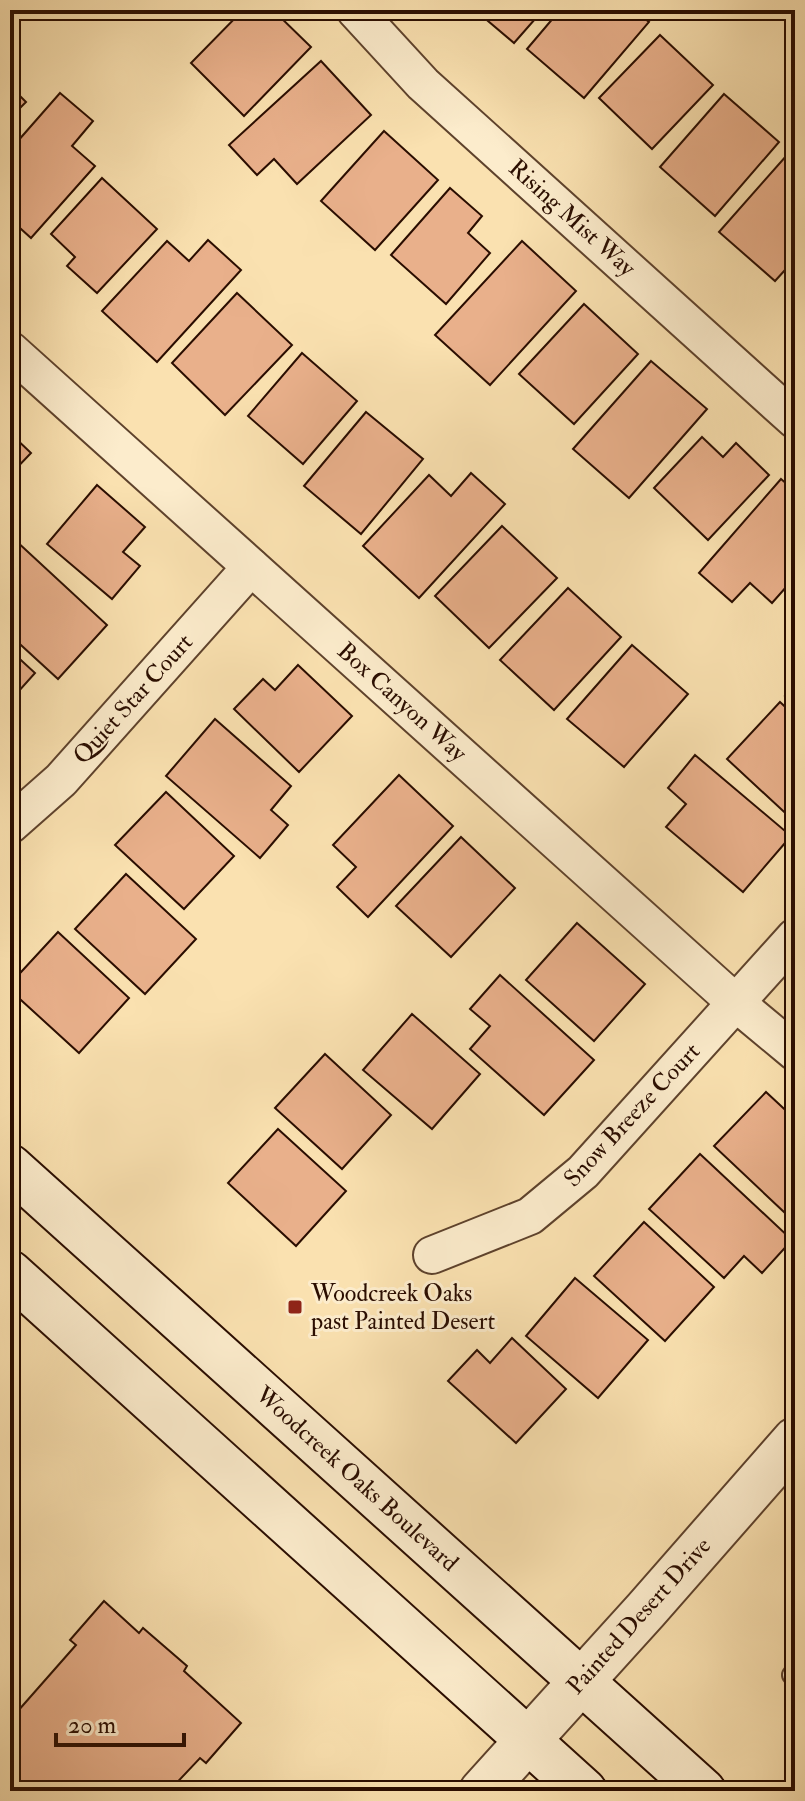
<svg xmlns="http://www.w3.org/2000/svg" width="805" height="1801" viewBox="0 0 805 1801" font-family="'IM FELL Double Pica',serif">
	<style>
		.building { fill: #e9b08b; stroke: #2a0d00; stroke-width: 2 }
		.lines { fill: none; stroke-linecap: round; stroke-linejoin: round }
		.service-casing { stroke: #5e422c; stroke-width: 22 }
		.minor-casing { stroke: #5e422c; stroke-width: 40 }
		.tertiary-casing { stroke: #5e422c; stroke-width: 48 }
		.secondary-casing { stroke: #2a0d00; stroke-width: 48 }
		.service { stroke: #fceccc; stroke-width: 18 }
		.minor { stroke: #fceccc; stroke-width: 36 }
		.tertiary { stroke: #fceccc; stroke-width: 44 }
		.secondary { stroke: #fceccc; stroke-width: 44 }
		.poi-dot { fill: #8f2418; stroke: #fceccc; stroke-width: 3 }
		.labels { text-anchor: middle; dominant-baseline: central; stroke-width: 6; stroke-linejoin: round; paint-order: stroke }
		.street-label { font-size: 24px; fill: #2a0d00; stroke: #fceccc }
		.poi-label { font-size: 24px; fill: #2a0d00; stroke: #fceccc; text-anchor: start }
	</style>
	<rect width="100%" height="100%" fill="#fae1b0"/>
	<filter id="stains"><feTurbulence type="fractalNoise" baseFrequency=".0025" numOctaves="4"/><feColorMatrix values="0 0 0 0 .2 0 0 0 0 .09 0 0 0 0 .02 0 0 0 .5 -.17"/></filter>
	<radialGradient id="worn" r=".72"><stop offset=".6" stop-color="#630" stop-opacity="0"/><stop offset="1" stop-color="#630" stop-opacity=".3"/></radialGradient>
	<g class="building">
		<polygon points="173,10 192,10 178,18"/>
		<polygon points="243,10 273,10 311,47 244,116 191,63"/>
		<polygon points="475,10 543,10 514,43"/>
		<polygon points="560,10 634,10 649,22 584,98 527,49"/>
		<polygon points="660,35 713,85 652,149 599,98"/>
		<polygon points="321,61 371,115 297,184 274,159 257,175 229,145"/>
		<polygon points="10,86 26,102 10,118"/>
		<polygon points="60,93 93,121 72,146 95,166 31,238 10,219 10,150"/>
		<polygon points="724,94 779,142 715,216 660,167"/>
		<polygon points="384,131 438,180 375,250 321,201"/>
		<polygon points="795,146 795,259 775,281 719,232"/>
		<polygon points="102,178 157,229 97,293 67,266 75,257 51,234"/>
		<polygon points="450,188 482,216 468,233 490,253 446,304 391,255"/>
		<polygon points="208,240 241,270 157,362 102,311 167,241 189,261"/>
		<polygon points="522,241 576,291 490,385 435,335"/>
		<polygon points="237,293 292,345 225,415 172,363"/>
		<polygon points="584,304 638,354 574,424 519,374"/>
		<polygon points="302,353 357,401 303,464 248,416"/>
		<polygon points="651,361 707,409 629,498 573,449"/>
		<polygon points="366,412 423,459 361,534 304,486"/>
		<polygon points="10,433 31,453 10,475"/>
		<polygon points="702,437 723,457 736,443 769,475 708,540 654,488"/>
		<polygon points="471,473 505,504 419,598 363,546 429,475 451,496"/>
		<polygon points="781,479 795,491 795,577 772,603 750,583 732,602 699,573"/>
		<polygon points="97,485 145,527 123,552 140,566 112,599 47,544"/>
		<polygon points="502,526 557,578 489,648 435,596"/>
		<polygon points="14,539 107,625 58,679 10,635 10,544"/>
		<polygon points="568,588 621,637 554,710 500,660"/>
		<polygon points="632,645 688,694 624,767 567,719"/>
		<polygon points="795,649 795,665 787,658"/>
		<polygon points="10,650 35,673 10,701"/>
		<polygon points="298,665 352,716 299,772 234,709 263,679 275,690"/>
		<polygon points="795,685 795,705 785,696"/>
		<polygon points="780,702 795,716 795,822 727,759"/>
		<polygon points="215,719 291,786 271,810 288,825 260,858 166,776"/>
		<polygon points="695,755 791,836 743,892 666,827 686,804 668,788"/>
		<polygon points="399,775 453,826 368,917 337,887 356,867 333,845"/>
		<polygon points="166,792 234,856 184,909 115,845"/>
		<polygon points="461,837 515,888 451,957 396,906"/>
		<polygon points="126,874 196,939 145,994 75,929"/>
		<polygon points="577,923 645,984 594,1041 526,980"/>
		<polygon points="58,932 129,998 79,1053 10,990 10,984"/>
		<polygon points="500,975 594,1060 544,1115 470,1049 490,1026 470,1009"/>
		<polygon points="412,1014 480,1074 432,1129 363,1070"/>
		<polygon points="325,1054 391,1115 342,1169 275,1108"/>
		<polygon points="766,1092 795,1119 795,1200 784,1212 714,1146"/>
		<polygon points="278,1129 346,1191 296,1246 228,1183"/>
		<polygon points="700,1154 792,1240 762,1273 744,1256 724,1278 649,1209"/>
		<polygon points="644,1222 714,1287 665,1341 594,1276"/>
		<polygon points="575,1278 648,1340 598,1398 526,1336"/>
		<polygon points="512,1338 566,1389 516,1443 448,1381 477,1350 490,1363"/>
		<polygon points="104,1601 139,1633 143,1628 187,1666 184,1671 241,1723 206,1763 200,1758 169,1791 10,1791 10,1720 76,1645 70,1640"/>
	</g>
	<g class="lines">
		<g class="service-casing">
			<polyline id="service" points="792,1675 795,1672"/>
		</g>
		<g class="minor-casing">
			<g id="minor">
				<polyline points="355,10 423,84 795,420"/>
				<polyline points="10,350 736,1003 795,1052"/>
				<polyline points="10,825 61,780 251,567"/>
				<polyline points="432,1255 530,1216 583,1172 795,937"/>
			</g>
		</g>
		<g class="tertiary-casing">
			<polyline id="tertiary" points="482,1791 646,1610 795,1440"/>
		</g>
		<g class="secondary-casing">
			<g id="secondary">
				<polyline points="10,1167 703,1791"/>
				<polyline points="10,1273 584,1791"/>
			</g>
		</g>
		<use href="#service" class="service"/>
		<use href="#minor" class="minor"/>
		<use href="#tertiary" class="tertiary"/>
		<use href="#secondary" class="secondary"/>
	</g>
	<rect class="poi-dot" x="287" y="1299" width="16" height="16" rx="4"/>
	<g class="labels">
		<g class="street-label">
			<text transform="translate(572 218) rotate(42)">Rising Mist Way</text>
			<text transform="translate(133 699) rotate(-48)">Quiet Star Court</text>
			<text transform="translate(402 702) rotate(42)">Box Canyon Way</text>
			<text transform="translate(632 1115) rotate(-47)">Snow Breeze Court</text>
			<text transform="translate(357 1479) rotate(42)">Woodcreek Oaks Boulevard</text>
			<text transform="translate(639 1616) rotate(-48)">Painted Desert Drive</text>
		</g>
		<g class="poi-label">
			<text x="311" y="1293">Woodcreek Oaks<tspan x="311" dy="28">past Painted Desert</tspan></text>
		</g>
	</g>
	<rect width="805" height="1801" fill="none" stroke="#fae1b0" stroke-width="40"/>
	<rect x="12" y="12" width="781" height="1777" fill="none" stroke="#2a0d00" stroke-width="4"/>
	<rect x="20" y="20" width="765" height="1761" fill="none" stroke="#2a0d00" stroke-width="2"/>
	<path d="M56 1733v12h128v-12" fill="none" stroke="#2a0d00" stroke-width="4"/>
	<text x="68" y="1733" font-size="24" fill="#2a0d00" stroke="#fceccc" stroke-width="6" paint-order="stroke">20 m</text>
	<rect width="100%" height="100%" filter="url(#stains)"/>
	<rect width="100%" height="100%" fill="url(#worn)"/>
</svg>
